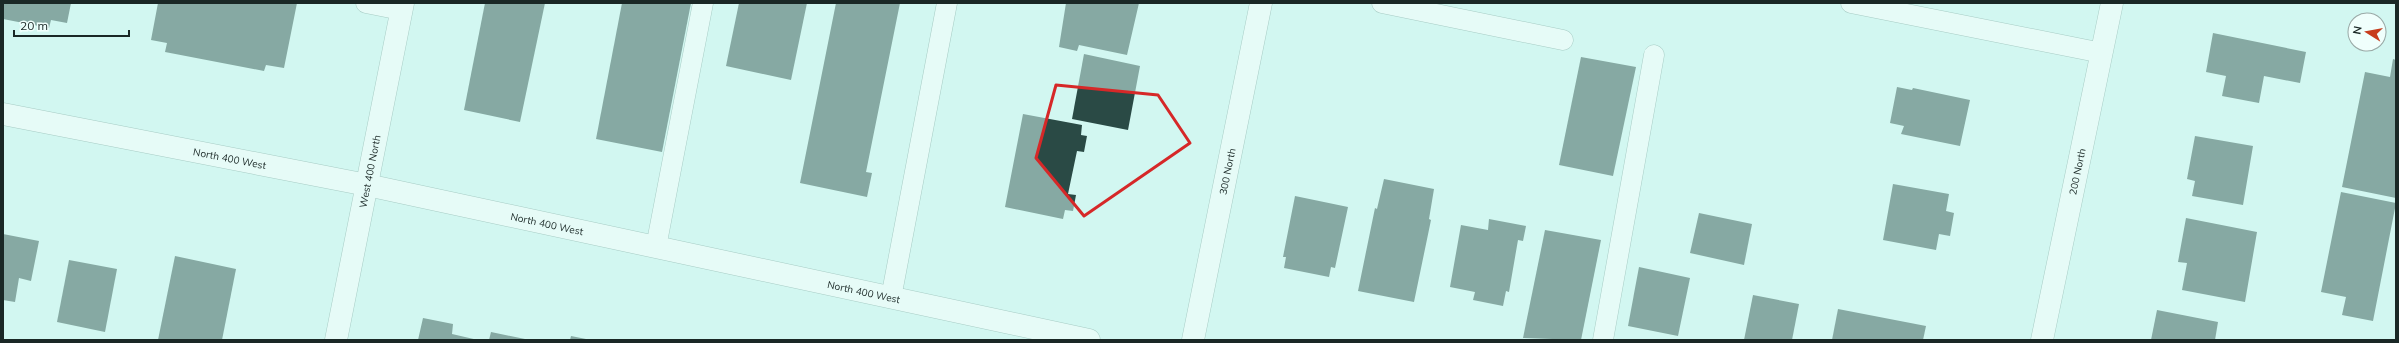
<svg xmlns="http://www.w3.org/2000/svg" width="2399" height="343" viewBox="0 0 2399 343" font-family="Mulish,sans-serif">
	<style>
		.building { fill: #2a4a45 }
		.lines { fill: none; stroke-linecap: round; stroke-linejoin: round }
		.lane-casing { stroke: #759791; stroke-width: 21 }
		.street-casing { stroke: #759791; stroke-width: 23 }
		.lane { stroke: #fff; stroke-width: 20 }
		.street { stroke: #fff; stroke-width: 22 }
		.marked { fill: none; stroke: #d62828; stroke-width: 3; stroke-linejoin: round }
		.labels { text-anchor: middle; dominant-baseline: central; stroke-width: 4; stroke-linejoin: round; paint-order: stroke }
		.street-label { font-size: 10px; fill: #1a2826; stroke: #f0fffc }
	</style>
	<rect width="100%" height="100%" fill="#d2f7f1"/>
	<g class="building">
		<polygon points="3,3 71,3 67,23 51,20 49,28 3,19"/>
		<polygon points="158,3 297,3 284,68 266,65 264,71 165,52 167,43 151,40"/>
		<polygon points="485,3 545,3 520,122 464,110"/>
		<polygon points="622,3 691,3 662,152 596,139"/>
		<polygon points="739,3 807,3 791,80 726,66"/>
		<polygon points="836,3 900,3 866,172 872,173 867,197 800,183"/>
		<polygon points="1066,3 1139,3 1127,55 1079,45 1077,51 1059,47"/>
		<polygon points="2213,33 2306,52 2300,83 2264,76 2259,103 2222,96 2226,76 2206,72"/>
		<polygon points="1084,54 1140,66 1128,130 1072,119"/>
		<polygon points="1581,57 1636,67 1613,176 1559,165"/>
		<polygon points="2393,59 2396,60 2396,198 2342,187 2365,72 2390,77"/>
		<polygon points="1897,87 1912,90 1913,88 1970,100 1960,146 1901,134 1904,126 1890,123"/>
		<polygon points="1023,114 1082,125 1081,135 1087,136 1084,152 1077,151 1068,194 1076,195 1073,211 1065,210 1063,219 1005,207"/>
		<polygon points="2195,136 2253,146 2243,205 2192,196 2195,181 2187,179"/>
		<polygon points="1384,179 1434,189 1429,219 1431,220 1414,302 1358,291 1375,208 1377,209"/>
		<polygon points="1893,184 1949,194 1946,211 1954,213 1950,236 1939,234 1936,250 1883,240"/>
		<polygon points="2341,192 2396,203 2373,321 2342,315 2346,297 2321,292"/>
		<polygon points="1295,196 1348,207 1335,268 1331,267 1329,277 1284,268 1286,257 1283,257"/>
		<polygon points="1699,213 1752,224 1744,265 1690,253"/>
		<polygon points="2186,218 2257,232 2245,302 2182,290 2187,263 2178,262"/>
		<polygon points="1489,219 1526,226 1523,241 1518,240 1509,292 1506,291 1503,306 1473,300 1475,292 1450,287 1461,225 1488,230"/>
		<polygon points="1545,230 1601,240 1581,340 1523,338"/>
		<polygon points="3,234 39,241 31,281 19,278 15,302 3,300"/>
		<polygon points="175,256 236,269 222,340 158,340"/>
		<polygon points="69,260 117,269 105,332 57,322"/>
		<polygon points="1639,267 1690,278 1678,336 1628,326"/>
		<polygon points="1753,295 1799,304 1792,340 1744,340"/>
		<polygon points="1838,309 1926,326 1923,340 1832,340"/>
		<polygon points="2157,310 2218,322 2215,340 2151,340"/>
		<polygon points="423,318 453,324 452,334 478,340 418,340"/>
		<polygon points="491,332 525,339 525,340 489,340"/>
		<polygon points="571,336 586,339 586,340 570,340"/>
	</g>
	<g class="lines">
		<g class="lane-casing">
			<g id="lane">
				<polyline points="366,3 401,10"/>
				<polyline points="1382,3 1563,40"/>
				<polyline points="1851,3 2102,53"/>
				<polyline points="656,247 703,3"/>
				<polyline points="891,298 947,3"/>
				<polyline points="1603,340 1654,55"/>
			</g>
		</g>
		<g class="street-casing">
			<g id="street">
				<path id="s1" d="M3 114 367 185 1089 340"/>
				<path id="s2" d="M336 340 403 3"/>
				<path id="s3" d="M1193 340 1261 3"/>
				<path id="s4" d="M2042 340 2112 3"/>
			</g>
		</g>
		<use href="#lane" class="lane"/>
		<use href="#street" class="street"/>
	</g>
	<path d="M0 0H2399V343H0ZM1056 85 1158 95 1190 143 1084 216 1036 158Z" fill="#d2f7f1" fill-opacity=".55" fill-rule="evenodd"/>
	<path class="marked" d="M1056 85 1158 95 1190 143 1084 216 1036 158Z"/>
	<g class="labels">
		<g class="street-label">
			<text stroke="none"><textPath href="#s1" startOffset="231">North 400 West</textPath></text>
			<text stroke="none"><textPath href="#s2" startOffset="172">West 400 North</textPath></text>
			<text stroke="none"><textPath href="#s3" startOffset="172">300 North</textPath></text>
			<text stroke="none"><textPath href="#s4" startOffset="172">200 North</textPath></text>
			<text stroke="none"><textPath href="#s1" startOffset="555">North 400 West</textPath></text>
			<text stroke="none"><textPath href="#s1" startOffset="879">North 400 West</textPath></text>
		</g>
	</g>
	<rect width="2399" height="343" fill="none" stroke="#1a2826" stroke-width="8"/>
	<g transform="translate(2367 32) rotate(281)"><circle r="19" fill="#f0fffc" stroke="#9aa9a6"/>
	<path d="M0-3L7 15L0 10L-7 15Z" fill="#c73d1d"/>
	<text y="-6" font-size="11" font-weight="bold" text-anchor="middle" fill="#1a2826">N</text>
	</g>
	<path d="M14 30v6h115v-6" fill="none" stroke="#1a2826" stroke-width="2"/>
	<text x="20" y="30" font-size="12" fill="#1a2826" stroke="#f0fffc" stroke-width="3" paint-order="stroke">20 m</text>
</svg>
